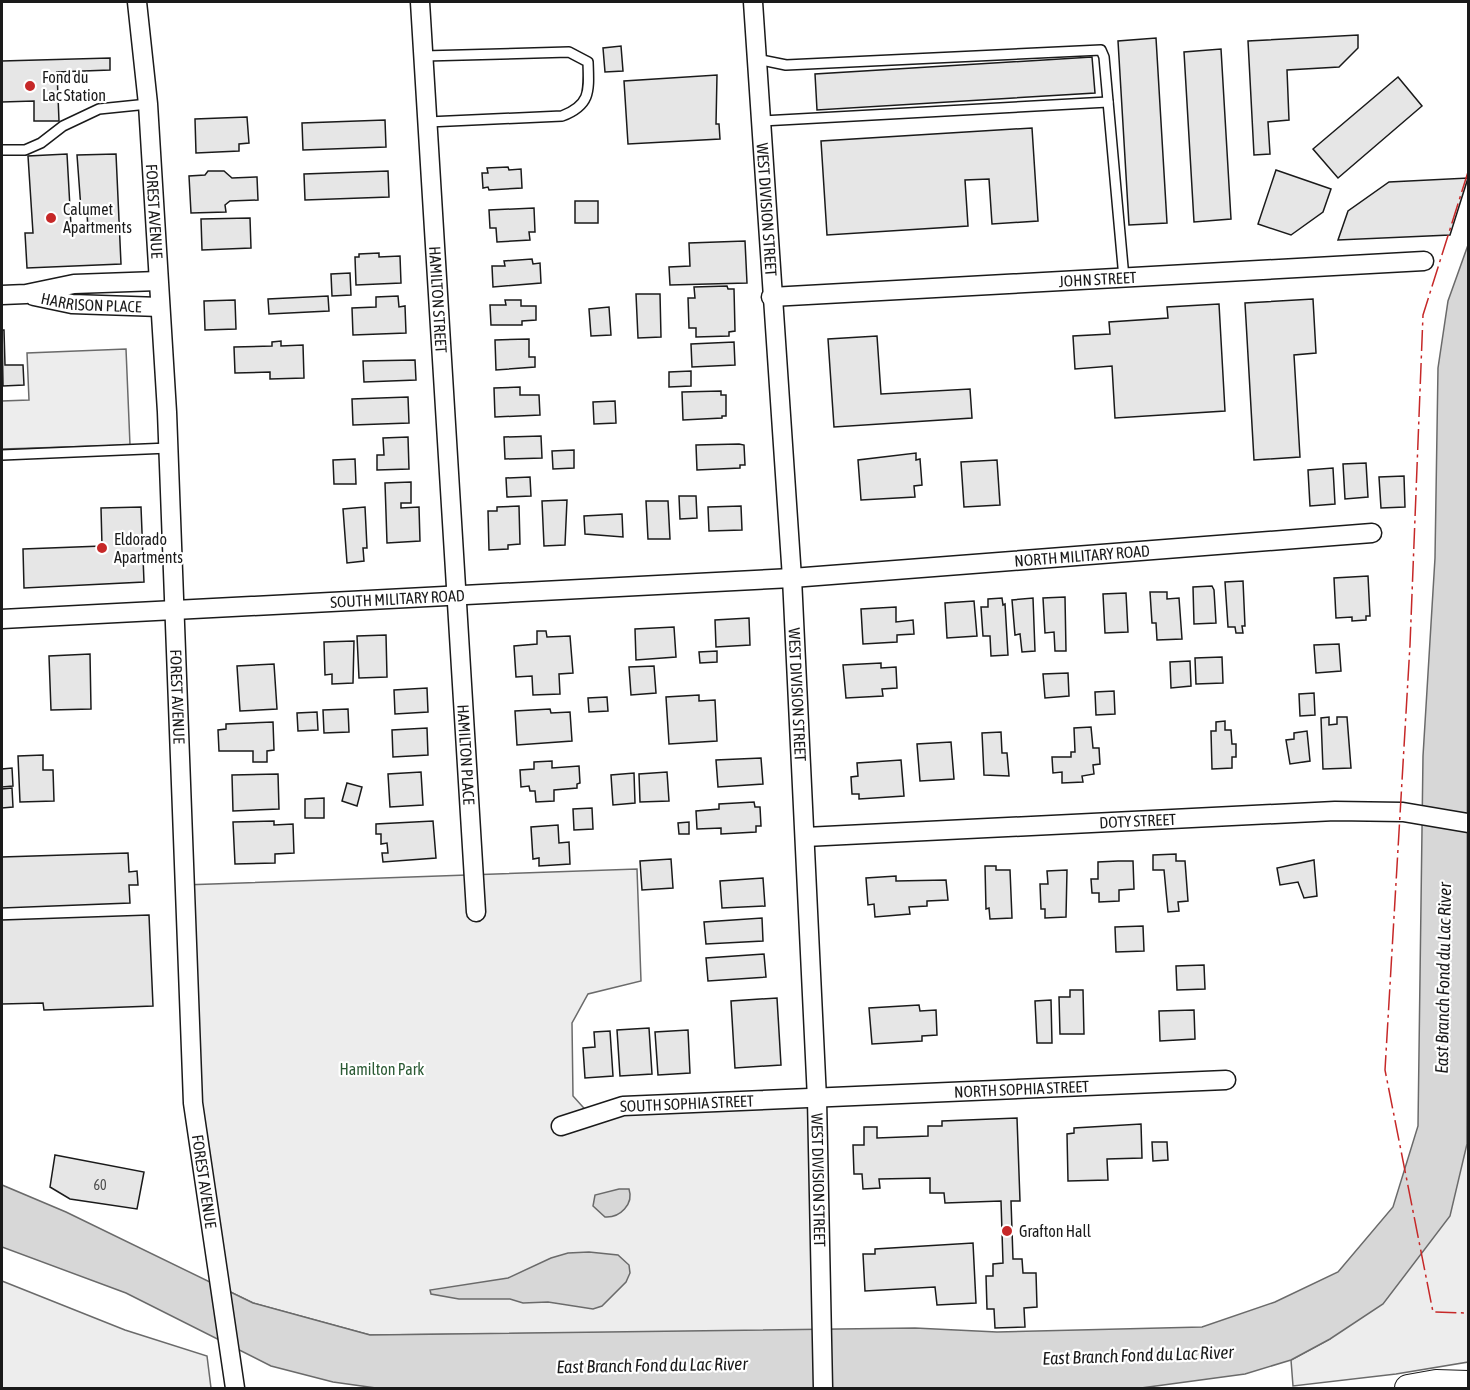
<svg xmlns="http://www.w3.org/2000/svg" width="1470" height="1390" viewBox="0 0 1470 1390" font-family="'Asap Condensed',sans-serif">
	<style>
		.built { fill: #ededed; stroke: #6a6a6a; stroke-width: 1.5 }
		.water { fill: #d7d7d7; stroke: #6a6a6a; stroke-width: 1.5 }
		.building { fill: #e6e6e6; stroke: #1a1a1a; stroke-width: 1.5 }
		.lines { fill: none; stroke-linecap: round; stroke-linejoin: round }
		.lane-casing { stroke: #1a1a1a; stroke-width: 12 }
		.street-casing { stroke: #1a1a1a; stroke-width: 21 }
		.secondary-casing { stroke: #1a1a1a; stroke-width: 28 }
		.lane { stroke: #fff; stroke-width: 9 }
		.street { stroke: #fff; stroke-width: 18 }
		.secondary { stroke: #fff; stroke-width: 26 }
		.power { stroke: #c62828; stroke-width: 1.5; stroke-dasharray: 21 4.5 3 4.5; stroke-linecap: butt }
		.poi-dot { fill: #c62828; stroke: #fff; stroke-width: 2 }
		.labels { text-anchor: middle; dominant-baseline: central; stroke-width: 4.5; stroke-linejoin: round; paint-order: stroke }
		.number-label { font-size: 14px; fill: #4d4d4d }
		.poi-label { font-size: 16px; fill: #1a1a1a; stroke: #fff; text-anchor: start }
		.street-label { font-size: 16px; fill: #1a1a1a; stroke: #fff }
		.park-label { font-size: 16px; fill: #2b5a34; stroke: #fff }
		.water-label { font-size: 18px; font-style: italic; fill: #1a1a1a; stroke: #fff }
	</style>
	<rect width="100%" height="100%" fill="#fff"/>
	<g class="built">
		<polygon points="126,349 130,445 2,449 2,401 29,400 27,353"/>
		<polygon points="637,869 641,981 588,994 572,1023 573,1096 591,1116 817,1099 821,1331 370,1335 253,1303 222,1288 197,1136 183,885"/>
		<polygon points="1468,1111 1468,1362 1396,1374 1293,1386 1291,1360 1330,1339 1467,1144"/>
		<polygon points="2,1281 125,1330 207,1356 211,1388 2,1388"/>
	</g>
	<g class="water">
		<polygon points="1468,245 1467,1144 1450,1216 1383,1304 1330,1339 1291,1360 1245,1374 1141,1388 376,1388 333,1382 271,1366 126,1293 2,1247 2,1185 66,1212 253,1303 370,1335 915,1328 997,1332 1202,1327 1275,1302 1338,1272 1393,1207 1418,1126 1423,756 1435,558 1438,368 1448,301"/>
		<path d="M619 1189H629C634 1204 620 1218 605 1217L593 1206 595 1195Z"/>
		<polygon points="589,1252 618,1255 629,1265 630,1273 626,1282 602,1306 593,1309 548,1302 523,1303 510,1299 459,1299 431,1294 430,1290 508,1278 551,1258 568,1253"/>
	</g>
	<g class="building">
		<polygon points="1358,35 1358,48 1339,67 1287,70 1289,120 1268,122 1270,154 1254,155 1248,41"/>
		<polygon points="1156,38 1167,223 1129,225 1118,41"/>
		<polygon points="621,46 623,71 605,72 603,48"/>
		<polygon points="1221,49 1231,219 1194,222 1184,52"/>
		<polygon points="1092,57 1095,93 817,110 815,74"/>
		<polygon points="110,58 110,70 57,72 59,121 34,121 34,101 2,102 2,61"/>
		<polygon points="717,75 716,124 719,124 720,139 628,144 624,81"/>
		<polygon points="1398,77 1422,106 1338,178 1313,149"/>
		<polygon points="247,117 249,143 239,144 239,151 196,153 195,119"/>
		<polygon points="385,120 386,147 303,150 302,123"/>
		<polygon points="1032,128 1038,221 992,224 989,179 965,180 968,226 827,235 821,141"/>
		<polygon points="67,154 71,226 64,226 64,232 88,231 87,211 81,209 77,155 116,154 121,264 27,268 25,233 33,233 28,156"/>
		<polygon points="508,167 509,170 521,169 522,188 489,190 488,187 483,188 482,173 488,173 487,168"/>
		<polygon points="1276,170 1331,189 1323,212 1291,235 1258,224"/>
		<polygon points="208,171 224,171 232,178 257,177 258,200 230,201 225,205 226,212 191,213 189,176 205,175"/>
		<polygon points="388,171 389,197 305,200 304,174"/>
		<polygon points="1468,178 1450,235 1338,240 1348,211 1389,182"/>
		<rect x="575" y="201" width="23" height="22"/>
		<polygon points="534,208 535,232 529,232 530,240 497,242 496,228 490,228 489,210"/>
		<polygon points="250,218 251,248 202,250 201,219"/>
		<polygon points="745,241 747,283 670,285 669,267 690,266 689,243"/>
		<polygon points="379,253 379,257 400,256 401,283 356,285 355,257 359,257 359,254"/>
		<polygon points="532,259 533,264 540,263 541,283 493,287 492,266 505,266 504,261"/>
		<polygon points="350,273 351,295 332,296 331,274"/>
		<polygon points="727,286 728,289 734,289 735,331 729,332 729,336 696,337 696,328 689,328 688,298 695,298 694,287"/>
		<polygon points="636,294 660,294 661,337 638,338"/>
		<polygon points="328,296 329,311 269,314 268,299"/>
		<polygon points="398,296 399,307 405,306 406,333 353,335 352,308 376,307 376,297"/>
		<polygon points="1313,299 1316,353 1294,355 1300,457 1254,460 1245,303"/>
		<polygon points="235,300 236,329 205,330 204,301"/>
		<polygon points="505,300 521,300 521,306 536,306 536,320 522,321 522,325 491,325 490,305 506,305"/>
		<polygon points="1219,304 1225,411 1115,418 1112,366 1075,369 1073,336 1110,334 1109,322 1168,318 1167,307"/>
		<polygon points="609,307 611,335 591,336 589,309"/>
		<polygon points="2,330 4,330 5,365 23,365 24,385 3,386"/>
		<polygon points="877,336 881,394 970,389 972,418 834,427 828,339"/>
		<polygon points="529,339 529,357 535,357 535,367 496,370 495,340"/>
		<polygon points="281,341 281,346 303,345 304,378 270,379 270,372 235,373 234,347 272,346 272,342"/>
		<polygon points="734,342 735,365 692,367 691,344"/>
		<polygon points="415,360 416,380 364,382 363,361"/>
		<polygon points="691,371 691,386 669,387 669,372"/>
		<polygon points="520,387 520,395 539,395 540,415 495,417 494,388"/>
		<polygon points="721,391 721,395 726,395 726,416 722,416 722,418 683,420 682,392"/>
		<polygon points="408,397 409,423 353,425 352,399"/>
		<polygon points="615,401 616,423 594,424 593,402"/>
		<polygon points="541,436 542,458 505,459 504,437"/>
		<polygon points="408,437 409,469 377,470 377,455 384,455 383,438"/>
		<polygon points="739,444 744,445 745,465 740,465 740,468 697,470 696,445"/>
		<polygon points="574,450 574,468 553,469 552,451"/>
		<polygon points="916,453 916,460 920,459 922,485 914,486 915,497 861,500 858,460"/>
		<polygon points="355,459 356,484 334,484 333,460"/>
		<polygon points="997,460 1000,505 964,507 961,462"/>
		<polygon points="1366,463 1368,497 1345,499 1343,464"/>
		<polygon points="1333,468 1335,504 1310,506 1308,470"/>
		<polygon points="1404,476 1405,507 1381,508 1379,477"/>
		<polygon points="530,477 531,496 507,497 506,478"/>
		<polygon points="411,482 411,503 401,503 401,508 419,507 420,541 387,543 385,483"/>
		<polygon points="679,496 696,496 697,518 680,519"/>
		<polygon points="567,500 565,545 544,546 542,501"/>
		<polygon points="646,501 668,501 670,539 648,539"/>
		<polygon points="519,506 520,544 508,545 508,549 489,550 488,511 497,511 497,507"/>
		<polygon points="741,506 742,530 709,531 708,507"/>
		<polygon points="141,507 144,582 24,588 23,549 102,546 101,508"/>
		<polygon points="365,507 367,548 363,548 364,561 347,563 343,509"/>
		<polygon points="622,514 623,537 585,534 584,516"/>
		<polygon points="1368,576 1370,616 1366,616 1366,620 1352,621 1352,617 1336,618 1334,578"/>
		<polygon points="1243,581 1245,626 1242,626 1243,633 1236,633 1235,627 1228,627 1225,582"/>
		<polygon points="1212,586 1214,590 1216,623 1194,624 1193,587"/>
		<polygon points="1150,592 1167,592 1167,599 1179,598 1182,639 1157,640 1156,623 1152,623"/>
		<polygon points="1126,593 1128,632 1105,633 1103,594"/>
		<polygon points="1065,597 1066,651 1055,651 1054,632 1045,633 1043,598"/>
		<polygon points="1002,598 1003,605 1005,604 1008,655 991,656 990,636 983,636 981,607 988,607 988,599"/>
		<polygon points="1033,598 1035,651 1022,652 1020,634 1015,635 1012,600"/>
		<polygon points="974,601 977,636 947,638 945,603"/>
		<polygon points="896,607 896,622 913,620 914,634 897,635 897,642 863,644 861,609"/>
		<polygon points="749,618 750,645 716,647 715,620"/>
		<polygon points="674,627 676,657 636,660 635,629"/>
		<polygon points="537,631 546,631 547,637 570,636 573,673 559,674 560,694 533,695 532,676 516,677 514,646 537,644"/>
		<polygon points="386,635 387,677 359,678 357,636"/>
		<polygon points="354,641 353,683 332,684 332,674 325,675 324,642"/>
		<polygon points="1339,644 1341,671 1316,673 1314,645"/>
		<polygon points="717,651 717,662 700,663 699,652"/>
		<polygon points="90,654 91,709 51,710 49,656"/>
		<polygon points="1222,657 1223,683 1196,684 1195,658"/>
		<polygon points="1190,661 1191,686 1171,688 1170,662"/>
		<polygon points="881,663 881,668 896,667 897,688 882,689 883,696 846,698 843,665"/>
		<polygon points="274,664 277,709 240,711 237,666"/>
		<polygon points="654,666 656,693 631,695 629,667"/>
		<polygon points="1068,673 1069,696 1045,698 1043,674"/>
		<polygon points="427,688 428,712 395,714 394,690"/>
		<polygon points="1114,691 1115,714 1096,715 1095,692"/>
		<polygon points="1314,693 1315,715 1300,716 1299,694"/>
		<polygon points="699,695 699,701 715,700 717,741 669,744 666,697"/>
		<polygon points="607,697 608,711 589,712 588,698"/>
		<polygon points="348,709 349,732 324,733 323,710"/>
		<polygon points="550,709 551,713 570,712 572,741 517,745 515,711"/>
		<polygon points="317,712 318,730 298,731 297,713"/>
		<polygon points="1329,717 1329,725 1337,724 1337,717 1347,717 1351,768 1323,769 1321,718"/>
		<polygon points="1225,721 1225,730 1231,730 1232,744 1236,744 1236,757 1232,757 1232,768 1212,769 1211,731 1216,731 1216,722"/>
		<polygon points="273,722 274,750 267,751 267,762 253,762 253,751 219,751 218,730 226,729 226,724"/>
		<polygon points="1091,727 1093,748 1099,748 1100,764 1093,765 1094,774 1082,776 1083,782 1062,783 1062,772 1053,773 1052,757 1071,757 1071,752 1075,752 1074,728"/>
		<polygon points="427,728 428,755 393,757 392,730"/>
		<polygon points="1307,731 1310,761 1290,764 1286,740 1294,739 1294,733"/>
		<polygon points="1001,732 1002,753 1007,753 1009,776 984,775 982,733"/>
		<polygon points="951,742 954,779 920,781 917,744"/>
		<polygon points="43,755 43,770 53,770 54,801 20,802 18,756"/>
		<polygon points="761,758 763,784 718,787 716,760"/>
		<polygon points="901,760 904,796 859,799 859,794 852,794 851,777 858,776 857,763"/>
		<polygon points="552,761 552,768 579,766 580,783 577,784 577,788 554,790 554,801 536,802 535,791 530,791 529,786 521,787 520,770 534,769 534,762"/>
		<polygon points="12,768 13,786 2,787 2,769"/>
		<polygon points="421,772 423,805 390,807 388,774"/>
		<polygon points="667,772 669,801 640,802 639,774"/>
		<polygon points="634,773 635,803 613,805 611,775"/>
		<polygon points="278,774 279,809 233,811 232,775"/>
		<polygon points="347,783 362,787 357,806 342,801"/>
		<polygon points="12,788 13,807 2,808 2,789"/>
		<polygon points="324,798 324,818 305,818 305,799"/>
		<polygon points="754,802 755,807 760,807 761,826 756,826 756,832 721,834 721,828 697,829 696,811 719,809 719,804"/>
		<polygon points="592,808 593,829 574,830 573,809"/>
		<polygon points="274,821 274,825 293,824 294,853 275,854 275,863 235,864 233,822"/>
		<polygon points="433,821 436,858 383,862 382,853 388,853 387,843 381,844 381,834 376,834 376,824"/>
		<polygon points="689,822 689,834 679,834 678,823"/>
		<polygon points="558,825 559,843 569,842 570,864 539,866 539,858 533,859 531,827"/>
		<polygon points="128,853 129,872 137,871 138,885 129,885 130,903 2,908 2,857"/>
		<polygon points="1176,854 1176,861 1185,861 1188,901 1178,902 1179,911 1168,912 1164,870 1153,870 1153,855"/>
		<polygon points="671,859 673,888 642,890 640,861"/>
		<polygon points="1314,860 1317,896 1304,898 1298,882 1280,885 1277,868"/>
		<polygon points="1118,861 1133,861 1134,889 1119,890 1119,901 1099,902 1099,893 1092,893 1091,879 1098,879 1098,862"/>
		<polygon points="985,866 996,866 996,870 1010,870 1012,918 990,919 989,908 986,909"/>
		<polygon points="1067,870 1066,917 1045,918 1045,909 1041,909 1040,884 1048,884 1047,871"/>
		<polygon points="896,876 896,881 946,880 948,900 927,901 927,906 909,907 910,914 875,917 874,904 868,905 866,878"/>
		<polygon points="763,878 765,906 722,908 720,881"/>
		<polygon points="149,915 153,1006 44,1010 43,1003 2,1004 2,920"/>
		<polygon points="762,918 763,941 706,944 704,922"/>
		<polygon points="1143,926 1144,951 1116,952 1115,927"/>
		<polygon points="764,954 766,977 708,981 706,958"/>
		<polygon points="1204,965 1205,989 1177,990 1176,966"/>
		<polygon points="1070,990 1083,990 1084,1034 1060,1034 1059,997 1070,997"/>
		<polygon points="777,998 781,1065 735,1068 731,1001"/>
		<polygon points="1051,1000 1052,1043 1037,1043 1035,1001"/>
		<polygon points="919,1005 920,1011 936,1010 937,1035 922,1036 922,1041 872,1044 869,1008"/>
		<polygon points="1194,1010 1195,1039 1160,1041 1159,1011"/>
		<polygon points="649,1028 652,1074 620,1076 617,1030"/>
		<polygon points="688,1030 690,1073 658,1075 655,1032"/>
		<polygon points="610,1031 613,1076 585,1078 583,1048 595,1047 594,1032"/>
		<polygon points="1017,1118 1020,1201 1011,1201 1013,1259 1022,1259 1023,1273 1036,1273 1037,1307 1024,1308 1025,1327 995,1328 994,1309 987,1309 986,1276 993,1276 993,1264 1003,1263 1001,1201 945,1203 944,1193 930,1193 930,1178 879,1179 880,1188 863,1189 862,1174 854,1174 853,1145 864,1145 864,1127 877,1127 877,1138 928,1136 928,1126 942,1126 942,1121"/>
		<polygon points="1141,1124 1142,1158 1107,1159 1108,1180 1068,1181 1067,1134 1074,1133 1074,1128"/>
		<polygon points="1152,1142 1167,1142 1168,1160 1153,1161"/>
		<polygon points="55,1155 144,1172 137,1209 70,1199 50,1187"/>
		<polygon points="973,1243 976,1303 937,1305 935,1287 865,1291 863,1254 875,1254 875,1249"/>
	</g>
	<g class="lines">
		<g class="lane-casing">
			<g id="lane">
				<path d="M424 56 569 52 588 62C589 91 591 105 562 116L428 122"/>
				<polyline points="757,59 786,65 1101,50 1104,57 1124,278"/>
				<polyline points="760,121 1108,102"/>
				<polyline points="2,150 25,150 41,143 63,126 99,109 148,104"/>
				<polyline points="2,455 169,448"/>
			</g>
		</g>
		<g class="street-casing">
			<g id="street">
				<path id="s1" d="M137 2 148 104 167 412 193 1103 235 1388"/>
				<path id="s2" d="M420 2 476 912"/>
				<path id="s3" d="M753 2 792 578 817 1099 823 1388"/>
				<polyline points="2,295 26,294 74,284 158,281"/>
				<path id="s4" d="M34 296 72 304 160 307"/>
				<path id="s5" d="M771 297 1424 261"/>
				<path id="s6" d="M2 619 792 578 1372 533"/>
				<path id="s7" d="M805 837 1335 811 1403 812 1468 823"/>
				<path id="s8" d="M561 1126 623 1106 1226 1080"/>
			</g>
		</g>
		<g class="secondary-casing">
			<polyline id="secondary" points="1408,1388 1436,1383 1468,1384"/>
		</g>
		<use href="#lane" class="lane"/>
		<use href="#street" class="street"/>
		<use href="#secondary" class="secondary"/>
		<polyline class="power" points="1468,172 1423,315 1410,645 1385,1070 1433,1312 1468,1313"/>
	</g>
	<g class="poi-dot">
		<circle cx="30" cy="86" r="6"/>
		<circle cx="51" cy="218" r="6"/>
		<circle cx="102" cy="548" r="6"/>
		<circle cx="1007" cy="1231" r="6"/>
	</g>
	<g class="labels">
		<g class="number-label">
			<text x="100" y="1185">60</text>
		</g>
		<g class="poi-label">
			<text x="42" y="77">Fond du<tspan x="42" dy="18">Lac Station</tspan></text>
			<text x="63" y="209">Calumet<tspan x="63" dy="18">Apartments</tspan></text>
			<text x="114" y="539">Eldorado<tspan x="114" dy="18">Apartments</tspan></text>
			<text x="1019" y="1231">Grafton Hall</text>
		</g>
		<g class="street-label">
			<text stroke="none"><textPath href="#s3" startOffset="208">WEST DIVISION STREET</textPath></text>
			<text stroke="none"><textPath href="#s1" startOffset="210">FOREST AVENUE</textPath></text>
			<text stroke="none"><textPath href="#s5" startOffset="327">JOHN STREET</textPath></text>
			<text stroke="none"><textPath href="#s2" startOffset="298">HAMILTON STREET</textPath></text>
			<text stroke="none"><textPath href="#s4" startOffset="58">HARRISON PLACE</textPath></text>
			<text stroke="none"><textPath href="#s6" startOffset="1082">NORTH MILITARY ROAD</textPath></text>
			<text stroke="none"><textPath href="#s6" startOffset="396">SOUTH MILITARY ROAD</textPath></text>
			<text stroke="none"><textPath href="#s3" startOffset="694">WEST DIVISION STREET</textPath></text>
			<text stroke="none"><textPath href="#s1" startOffset="696">FOREST AVENUE</textPath></text>
			<text stroke="none"><textPath href="#s2" startOffset="754">HAMILTON PLACE</textPath></text>
			<text stroke="none"><textPath href="#s7" startOffset="333">DOTY STREET</textPath></text>
			<text stroke="none"><textPath href="#s8" startOffset="464">NORTH SOPHIA STREET</textPath></text>
			<text stroke="none"><textPath href="#s8" startOffset="129">SOUTH SOPHIA STREET</textPath></text>
			<text stroke="none"><textPath href="#s3" startOffset="1180">WEST DIVISION STREET</textPath></text>
			<text stroke="none"><textPath href="#s1" startOffset="1182">FOREST AVENUE</textPath></text>
		</g>
		<g class="park-label">
			<text x="382" y="1069">Hamilton Park</text>
		</g>
		<g class="water-label">
			<text transform="translate(1443 978) rotate(-89)">East Branch Fond du Lac River</text>
			<text transform="translate(1138 1355) rotate(-2)">East Branch Fond du Lac River</text>
			<text transform="translate(652 1365) rotate(-1)">East Branch Fond du Lac River</text>
		</g>
	</g>
	<rect width="1470" height="1390" fill="none" stroke="#1a1a1a" stroke-width="6"/>
</svg>
